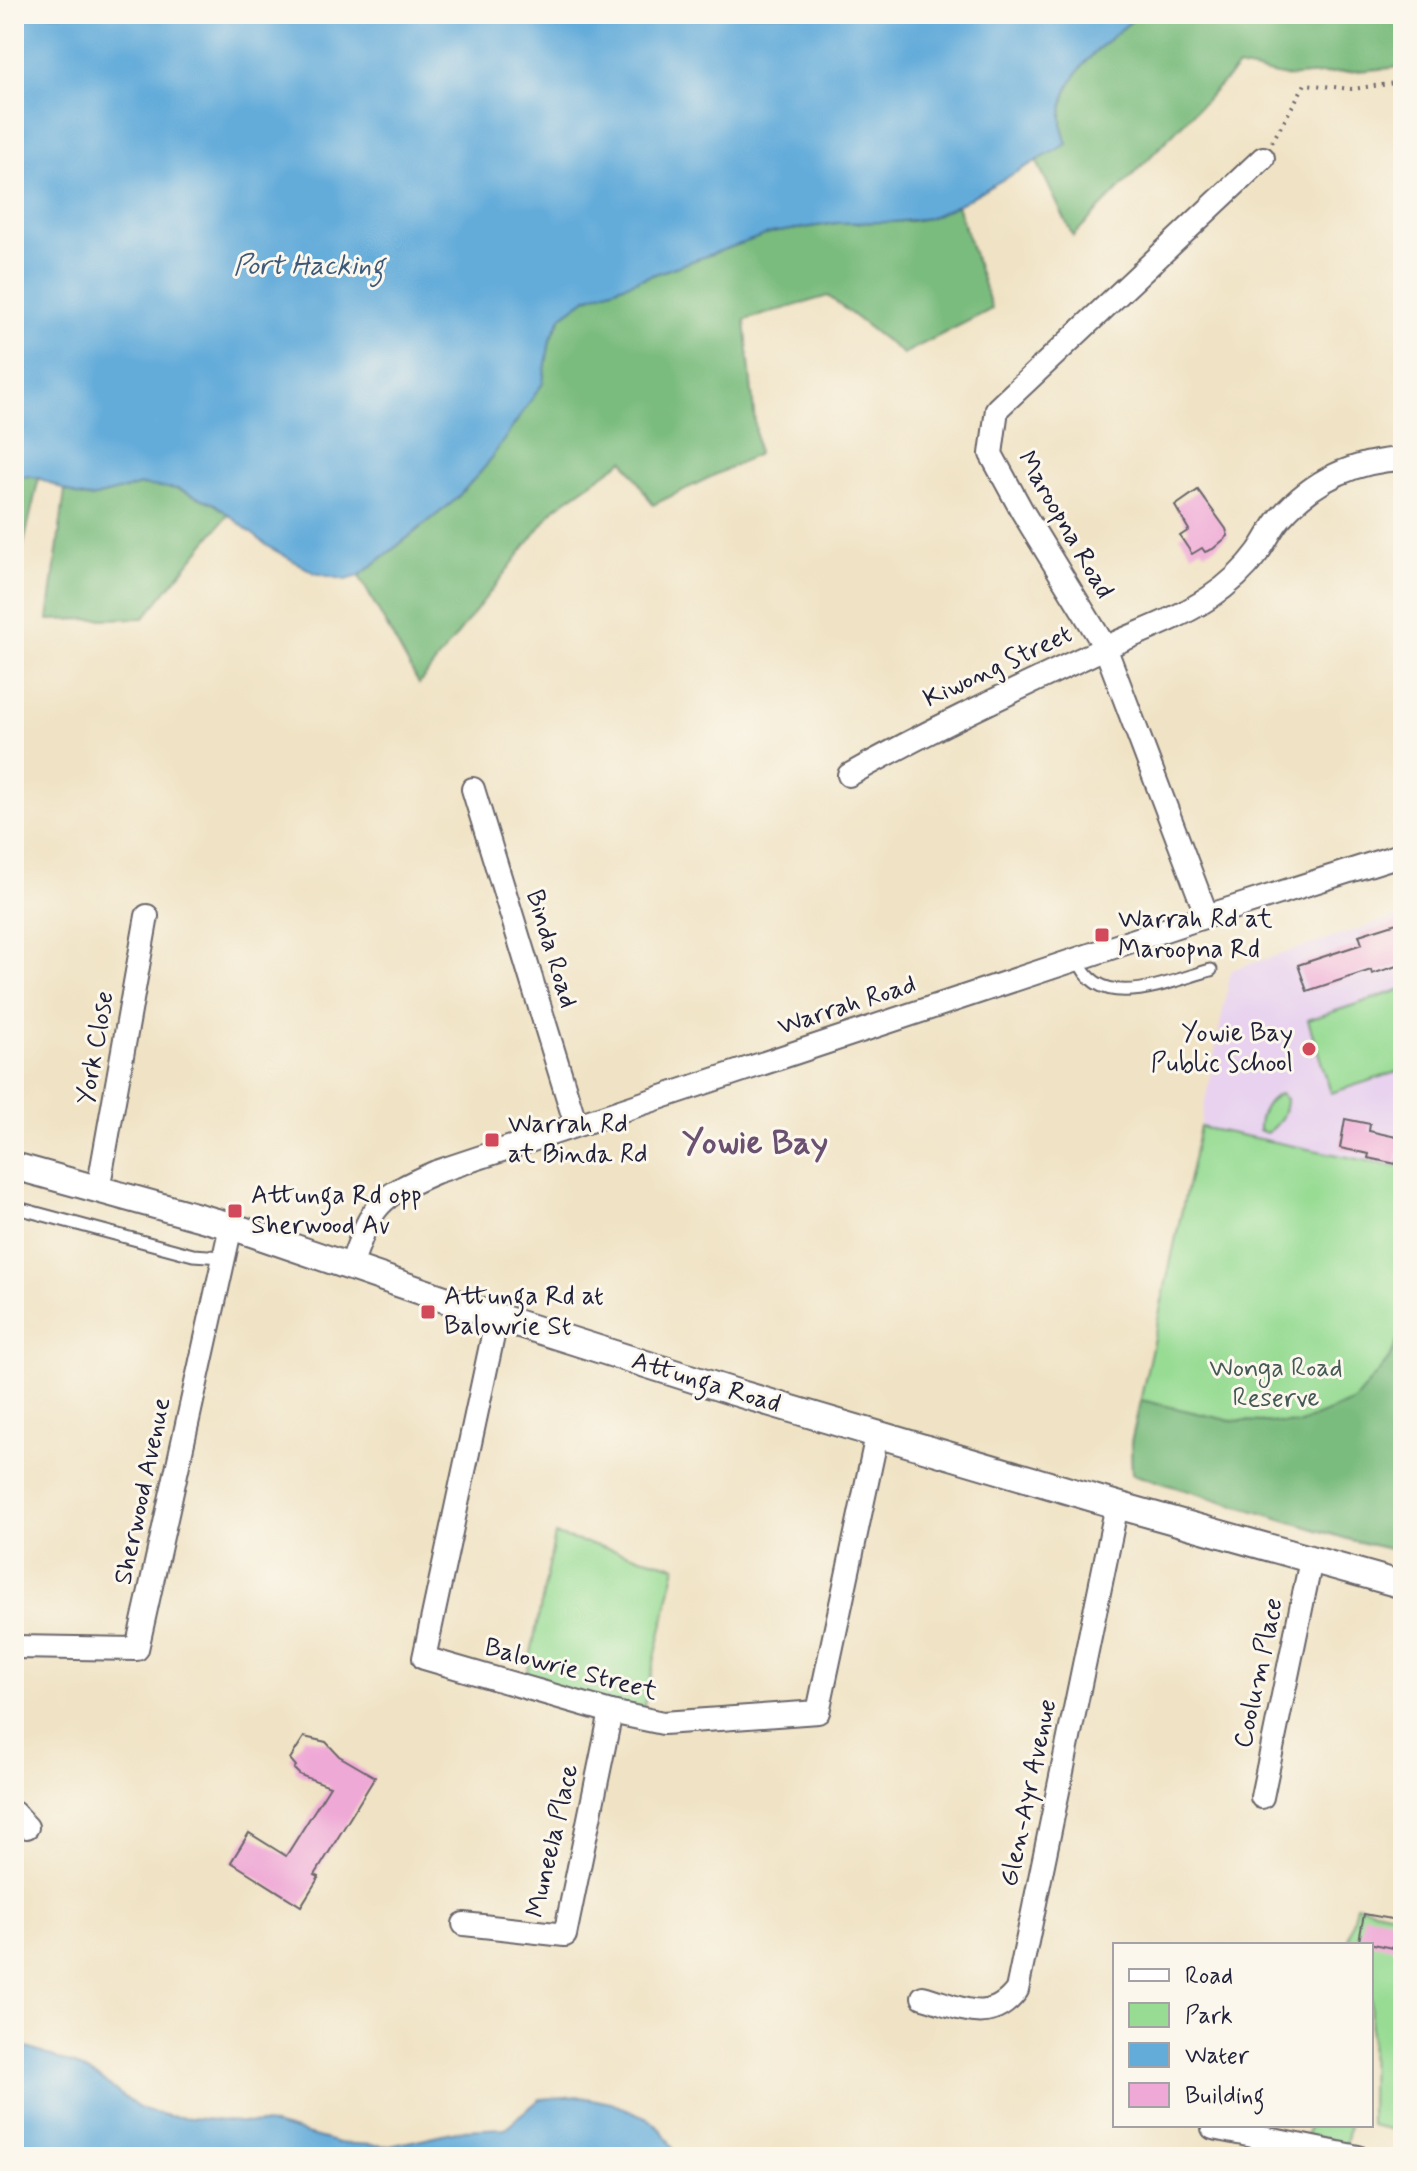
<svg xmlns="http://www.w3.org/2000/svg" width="1417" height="2171" viewBox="0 0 1417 2171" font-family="Mynerve,sans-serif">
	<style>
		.built { fill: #e8d2ef }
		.green { fill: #98dc94; stroke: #5d7f68; stroke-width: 2 }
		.forest { fill: #7abc7e; stroke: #4e6f5c; stroke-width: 2 }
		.water { fill: #63acda; stroke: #42678a; stroke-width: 2 }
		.building { fill: #efa9d6 }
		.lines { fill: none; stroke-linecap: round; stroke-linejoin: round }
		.service-casing { stroke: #6a666b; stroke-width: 15 }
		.minor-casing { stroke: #6a666b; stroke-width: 26 }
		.tertiary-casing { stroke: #6a666b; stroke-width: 30 }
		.path { stroke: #6a666b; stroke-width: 4; stroke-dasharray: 2 6; stroke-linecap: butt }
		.service { stroke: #fff; stroke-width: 11 }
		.minor { stroke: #fff; stroke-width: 22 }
		.tertiary { stroke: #fff; stroke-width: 26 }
		.poi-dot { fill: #d1495b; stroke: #fbf7ec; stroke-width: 3 }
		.labels { text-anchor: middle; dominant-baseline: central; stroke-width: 6; stroke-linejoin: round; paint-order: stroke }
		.street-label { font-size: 26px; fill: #22223b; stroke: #fbf7ec }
		.poi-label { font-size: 26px; fill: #22223b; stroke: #fbf7ec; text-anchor: start }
		.park-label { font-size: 26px; fill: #455a56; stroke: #fbf7ec }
		.water-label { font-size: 28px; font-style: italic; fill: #3c597b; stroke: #fbf7ec }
		.district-label { font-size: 34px; font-weight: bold; fill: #6a5171; stroke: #fbf7ec }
	</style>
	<rect width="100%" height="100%" fill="#fbf7ec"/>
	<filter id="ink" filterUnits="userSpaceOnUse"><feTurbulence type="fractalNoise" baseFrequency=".0125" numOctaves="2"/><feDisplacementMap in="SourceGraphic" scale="16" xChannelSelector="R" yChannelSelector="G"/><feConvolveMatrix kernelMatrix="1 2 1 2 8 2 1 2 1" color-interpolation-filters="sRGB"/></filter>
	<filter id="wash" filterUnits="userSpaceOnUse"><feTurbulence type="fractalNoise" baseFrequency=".006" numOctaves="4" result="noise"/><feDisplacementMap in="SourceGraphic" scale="32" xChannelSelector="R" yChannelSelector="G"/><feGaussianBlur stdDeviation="1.8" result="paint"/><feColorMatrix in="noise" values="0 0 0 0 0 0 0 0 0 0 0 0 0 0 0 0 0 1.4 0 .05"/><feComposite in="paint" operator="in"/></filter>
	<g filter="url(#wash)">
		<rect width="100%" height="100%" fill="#f0e3c5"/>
		<polygon class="built" points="1403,915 1403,1168 1200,1127 1231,970"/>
		<g class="green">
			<polygon points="1403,989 1403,1070 1331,1093 1308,1020"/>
			<path d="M1280 1094 1286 1099C1286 1113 1278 1127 1266 1133L1259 1130C1258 1116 1266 1099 1280 1094Z"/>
			<polygon points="1200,1127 1403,1168 1403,1552 1351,1540 1132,1474 1131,1443"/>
			<polygon points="555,1535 676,1566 641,1719 524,1688"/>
			<polygon points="1356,1905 1403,1915 1403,2132 1370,2125 1371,1945 1347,1945"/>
			<polygon points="1309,2125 1349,2125 1345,2145 1306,2138"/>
		</g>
		<g class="forest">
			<path d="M1140 14H1403V67L1286 77 1238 67 1073 236 1036 160 1067 144C1045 84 1099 48 1140 14Z"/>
			<polygon points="957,205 992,309 903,354 828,296 745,320 758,454 653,505 624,460 555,508 419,684 359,576 454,501 485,467 542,383 550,340 562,316 587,298 771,233 837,223 911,221 929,218"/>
			<polygon points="26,476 39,478 14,586 14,478"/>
			<path d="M141 485C174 485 203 494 229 514L144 618 48 620 65 490 91 498Z"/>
			<polygon points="1403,1327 1403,1552 1351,1540 1132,1474 1131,1443 1141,1400 1227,1420 1298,1424 1354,1401 1390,1358"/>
		</g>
		<g class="water">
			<path d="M14 14H1140C1100 47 1044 85 1067 144L957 205 929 218 893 222 837 223 771 233 587 298 562 316 550 340 543 383 485 467 454 501 359 576 346 580 315 573 269 547 215 504 178 489 141 485 91 498 78 496 39 478 27 476 14 478Z"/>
			<polygon points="14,2043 75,2065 99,2078 139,2108 168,2116 274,2125 339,2143 390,2146 461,2130 505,2128 540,2099 577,2096 611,2103 646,2117 662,2131 679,2157 14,2157"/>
		</g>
		<g id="blocks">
			<g class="building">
				<polygon points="1198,490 1226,529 1228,536 1213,549 1205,552 1202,548 1192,554 1180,536 1189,530 1175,506"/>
				<polygon points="1403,921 1403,964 1372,974 1371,970 1307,991 1298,965 1362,944 1359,935"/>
				<polygon points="1345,1119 1370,1124 1369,1131 1401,1138 1396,1164 1368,1158 1369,1154 1340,1148"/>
				<polygon points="304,1737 326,1742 339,1756 375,1777 315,1875 319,1877 301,1906 231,1862 249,1833 286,1856 330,1786 300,1775 294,1769 296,1766 290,1759"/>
				<polygon points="1364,1914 1403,1921 1403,1950 1359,1941"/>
			</g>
		</g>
	</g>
	<g filter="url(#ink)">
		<use href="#blocks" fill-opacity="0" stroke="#6a666b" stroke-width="2"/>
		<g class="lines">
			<g class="service-casing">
				<g id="service">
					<path d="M1078 959C1099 1015 1169 981 1211 970"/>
					<polyline points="14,1207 193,1255 223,1257"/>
				</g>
			</g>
			<g class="minor-casing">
				<g id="minor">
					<path d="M849 775C929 730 1011 692 1094 653 1132 634 1173 622 1209 598 1227 586 1245 570 1258 552 1266 541 1272 527 1281 517 1314 479 1354 461 1403 459"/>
					<polyline points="473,789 576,1125"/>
					<polyline points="1207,916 1105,647 1022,511 991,454 997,409 1263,158"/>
					<polyline points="98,1190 147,916"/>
					<path d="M351 1265C373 1204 376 1198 436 1172L1207 916 1403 854"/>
					<polyline points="497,1317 424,1658 611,1712 663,1723 818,1712 877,1435"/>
					<polyline points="14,1647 137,1649 231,1226"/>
					<polyline points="1262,1797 1311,1560"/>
					<polyline points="14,1813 27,1827"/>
					<polyline points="464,1924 565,1935 611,1712"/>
					<path d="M923 1997C960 2007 990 2027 1017 1990L1117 1505"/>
					<polyline points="1213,2128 1358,2157"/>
				</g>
			</g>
			<g class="tertiary-casing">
				<polyline id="tertiary" points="14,1166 231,1226 497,1317 734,1392 1117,1505 1403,1585"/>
			</g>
			<polyline class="path" points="1272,142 1305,84 1352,89 1403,82"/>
			<use href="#service" class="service"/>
			<use href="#minor" class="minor"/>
			<use href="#tertiary" class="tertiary"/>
		</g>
	</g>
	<g class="poi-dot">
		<rect x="1094" y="927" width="16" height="16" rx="4"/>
		<circle cx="1309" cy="1049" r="8"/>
		<rect x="484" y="1132" width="16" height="16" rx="4"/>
		<rect x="227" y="1203" width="16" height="16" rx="4"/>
		<rect x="420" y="1304" width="16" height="16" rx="4"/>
	</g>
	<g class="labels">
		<g class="street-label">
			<text transform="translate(1065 525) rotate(60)">Maroopna Road</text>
			<text transform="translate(998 667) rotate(-25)">Kiwong Street</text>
			<text transform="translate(551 949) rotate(73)">Binda Road</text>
			<text transform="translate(847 1006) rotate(-18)">Warrah Road</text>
			<text transform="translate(96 1048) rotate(-80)">York Close</text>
			<text transform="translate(706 1383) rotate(17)">Attunga Road</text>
			<text transform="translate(143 1491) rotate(-78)">Sherwood Avenue</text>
			<text transform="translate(571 1670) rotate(15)">Balowrie Street</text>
			<text transform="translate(1259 1673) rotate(-78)">Coolum Place</text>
			<text transform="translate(1029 1793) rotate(-78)">Glen-Ayr Avenue</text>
			<text transform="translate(553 1841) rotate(-77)">Muneela Place</text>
		</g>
		<g class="poi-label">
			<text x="1118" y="920">Warrah Rd at<tspan x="1118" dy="30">Maroopna Rd</tspan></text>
			<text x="1293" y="1034" text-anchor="end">Yowie Bay<tspan x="1293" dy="30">Public School</tspan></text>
			<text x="508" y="1125">Warrah Rd<tspan x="508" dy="30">at Binda Rd</tspan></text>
			<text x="251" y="1196">Attunga Rd opp<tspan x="251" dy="30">Sherwood Av</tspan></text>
			<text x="444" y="1297">Attunga Rd at<tspan x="444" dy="30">Balowrie St</tspan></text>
		</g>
		<g class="park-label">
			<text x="1276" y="1369">Wonga Road<tspan x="1276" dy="30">Reserve</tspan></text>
		</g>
		<g class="water-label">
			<text x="309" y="266">Port Hacking</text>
		</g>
		<g class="district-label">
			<text x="755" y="1143">Yowie Bay</text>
		</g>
	</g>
	<rect width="1417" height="2171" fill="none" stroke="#fbf7ec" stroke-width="48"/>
	<rect x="1113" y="1943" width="260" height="184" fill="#fbf7ec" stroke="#a4a2a5" stroke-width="2"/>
	<rect x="1129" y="1969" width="40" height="12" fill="#ffffff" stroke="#a4a2a5" stroke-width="2"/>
	<text x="1185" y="1983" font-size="24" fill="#22223b">Road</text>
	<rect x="1129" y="2003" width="40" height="24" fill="#98dc94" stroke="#a4a2a5" stroke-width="2"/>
	<text x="1185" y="2023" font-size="24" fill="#22223b">Park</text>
	<rect x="1129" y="2043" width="40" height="24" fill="#63acda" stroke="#a4a2a5" stroke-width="2"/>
	<text x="1185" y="2063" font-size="24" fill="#22223b">Water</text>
	<rect x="1129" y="2083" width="40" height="24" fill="#efa9d6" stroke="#a4a2a5" stroke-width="2"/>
	<text x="1185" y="2103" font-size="24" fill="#22223b">Building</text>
</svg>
